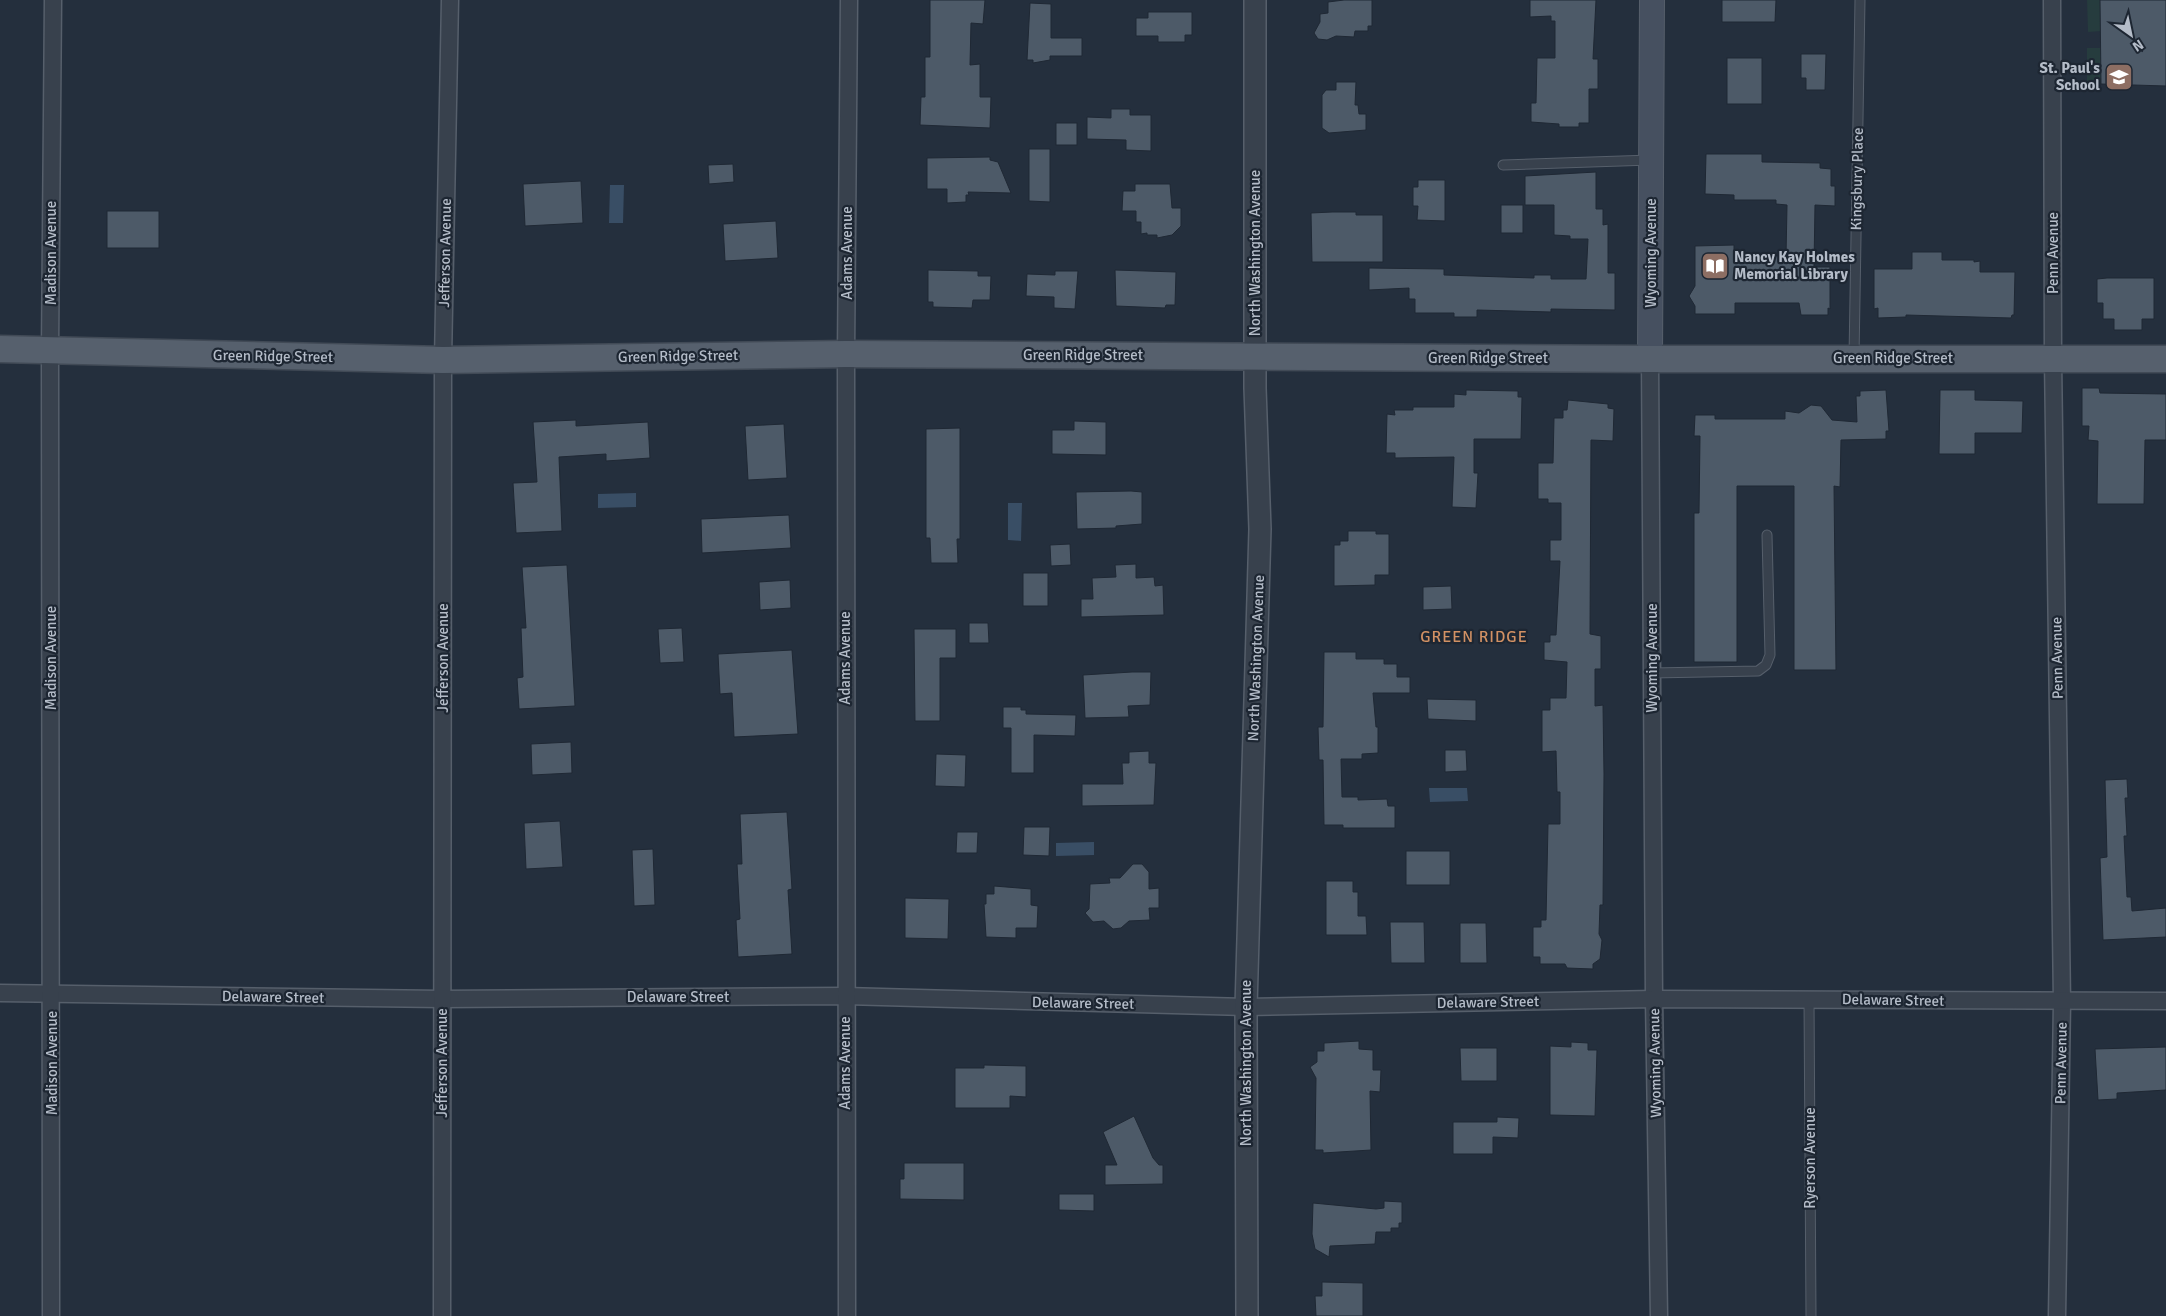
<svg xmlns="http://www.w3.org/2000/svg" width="2166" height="1316" viewBox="0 0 2166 1316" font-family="Signika,sans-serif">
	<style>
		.green { fill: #263c3e }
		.water { fill: #394e65 }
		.building { fill: #4d5a68; stroke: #1f2834 }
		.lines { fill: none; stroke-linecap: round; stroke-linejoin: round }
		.service-casing { stroke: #565f6b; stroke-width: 11 }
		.minor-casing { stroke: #565f6b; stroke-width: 19 }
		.tertiary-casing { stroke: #565f6b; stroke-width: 24 }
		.secondary-casing { stroke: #565f6b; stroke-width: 26 }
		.primary-casing { stroke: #414a56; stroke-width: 29 }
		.service { stroke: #38414d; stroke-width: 9 }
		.minor { stroke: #38414d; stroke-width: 16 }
		.tertiary { stroke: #38414d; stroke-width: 21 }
		.secondary { stroke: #465060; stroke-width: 24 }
		.primary { stroke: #56606d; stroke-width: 26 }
		.labels { text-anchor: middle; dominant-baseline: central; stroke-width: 4.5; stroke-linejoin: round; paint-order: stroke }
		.poi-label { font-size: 15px; font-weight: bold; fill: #b4bcc8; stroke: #1d2632; text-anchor: end }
		.street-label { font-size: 15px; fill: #b4bcc8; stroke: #1d2632 }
		.neighbourhood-label { font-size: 16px; letter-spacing: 1px; fill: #d29164; stroke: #1d2632 }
	</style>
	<rect width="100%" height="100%" fill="#242f3d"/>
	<g class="green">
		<polygon points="2087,0 2100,0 2101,31 2088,32"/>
		<polygon points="2087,48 2102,48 2101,84 2087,84"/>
	</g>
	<g class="water">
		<polygon points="610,185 624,185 623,223 609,223"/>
		<polygon points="636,493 636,507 598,508 598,494"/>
		<polygon points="1008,503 1022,503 1021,541 1008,540"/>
		<polygon points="1429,788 1467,788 1468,801 1430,802"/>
		<polygon points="1094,842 1094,855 1056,856 1056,843"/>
	</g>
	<g class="building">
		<polygon points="930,0 985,0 983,24 971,23 970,65 980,64 980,97 991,97 990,128 920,125 921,97 925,97 925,57 930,57"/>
		<polygon points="1344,0 1372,0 1372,26 1368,26 1368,31 1355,31 1354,37 1336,36 1327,40 1318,39 1314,33 1320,22 1320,14 1328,13 1328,2"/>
		<polygon points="1530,0 1596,0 1593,59 1598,59 1598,89 1589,89 1589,123 1579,123 1579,127 1559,127 1559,124 1531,122 1531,103 1536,103 1537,58 1555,58 1555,21 1551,21 1551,16 1530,17"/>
		<polygon points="1722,0 1776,0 1775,22 1722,22"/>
		<polygon points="2100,0 2166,0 2166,86 2101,84"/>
		<polygon points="1030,3 1051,4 1051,38 1082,38 1082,56 1050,56 1050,60 1033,63 1033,60 1027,60"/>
		<polygon points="1148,12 1192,12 1192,35 1185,35 1185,42 1158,42 1158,36 1136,36 1136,18 1148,18"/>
		<polygon points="1801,54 1826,54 1825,90 1806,90 1806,78 1801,78"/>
		<rect x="1727" y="58" width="35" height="46"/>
		<polygon points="1336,82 1356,82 1355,105 1358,105 1359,114 1366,114 1366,130 1329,133 1322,128 1322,95 1326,90 1336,90"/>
		<polygon points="1111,109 1130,109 1130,115 1151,115 1151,151 1126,150 1126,140 1087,139 1087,117 1111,118"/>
		<rect x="1056" y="123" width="21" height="22"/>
		<polygon points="1029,149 1050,149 1050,202 1029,201"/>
		<polygon points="1706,154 1762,154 1762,162 1820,163 1820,168 1831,169 1831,186 1835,186 1835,206 1815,205 1814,267 1830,267 1830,309 1828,308 1828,315 1801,315 1799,303 1735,303 1735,314 1695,314 1695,306 1689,296 1695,286 1695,246 1734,245 1734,255 1786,256 1787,205 1776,204 1776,200 1734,200 1734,195 1705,194"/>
		<polygon points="990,157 990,160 998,162 1011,193 968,192 969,195 966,195 966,202 947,203 947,189 927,189 927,158"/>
		<polygon points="733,164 734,182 709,184 708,165"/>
		<polygon points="1596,172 1596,209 1603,209 1603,225 1608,224 1608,273 1615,273 1615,310 1551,309 1551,312 1477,310 1477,317 1454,317 1454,313 1415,313 1415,299 1409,299 1409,288 1369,290 1369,268 1444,269 1444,275 1534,278 1534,275 1551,275 1551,279 1586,279 1588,239 1570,239 1570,236 1554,235 1554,205 1525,205 1525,176"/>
		<polygon points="1418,180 1445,180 1445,221 1417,220 1418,206 1413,206 1413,187 1418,187"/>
		<polygon points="581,181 583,223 525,226 523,184"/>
		<polygon points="1135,184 1170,184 1172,208 1181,208 1181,226 1172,235 1157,238 1157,235 1147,235 1147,233 1141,234 1141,222 1136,222 1136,211 1122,211 1123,191 1135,191"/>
		<rect x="1501" y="205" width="22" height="28"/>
		<rect x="107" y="211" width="52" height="37"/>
		<polygon points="1332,212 1356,212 1356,215 1383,215 1383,262 1312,262 1311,213"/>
		<polygon points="776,221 778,258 725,261 723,224"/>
		<polygon points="1912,252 1942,252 1942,260 1974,260 1974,262 1980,261 1980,272 2015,272 2014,315 2012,315 2011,318 1906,315 1906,317 1878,318 1878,308 1874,309 1874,269 1912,269"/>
		<polygon points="928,270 978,271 978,276 991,276 990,300 973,300 972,308 933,307 933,302 928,302"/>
		<polygon points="1115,270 1176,272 1175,305 1166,305 1165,308 1116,306"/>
		<polygon points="1055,271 1078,271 1075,309 1054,308 1054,297 1026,296 1027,274 1055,275"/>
		<polygon points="2107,278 2154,278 2154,319 2142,319 2142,330 2114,330 2114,319 2103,319 2103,303 2097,303 2097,279"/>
		<polygon points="2082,388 2099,388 2100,393 2166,394 2166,440 2145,440 2144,504 2097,504 2098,441 2088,440 2089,426 2082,426"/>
		<polygon points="1466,390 1518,391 1518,397 1522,397 1521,439 1474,439 1474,473 1478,473 1476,508 1452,507 1454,457 1395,458 1395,453 1386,453 1387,414 1395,415 1394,410 1413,410 1413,407 1454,407 1454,394 1466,395"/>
		<polygon points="1886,390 1889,431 1886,431 1886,439 1841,440 1840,487 1834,486 1836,670 1794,670 1794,486 1737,486 1737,662 1694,662 1694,513 1699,513 1700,436 1694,436 1695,415 1715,415 1715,419 1785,419 1785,411 1799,413 1811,405 1821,406 1832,420 1857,422 1856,396 1860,396 1860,391"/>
		<polygon points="1940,390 1975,390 1975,400 2023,401 2022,433 1975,433 1975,454 1939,454"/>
		<polygon points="1568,400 1608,404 1608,408 1614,409 1613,441 1591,440 1590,634 1601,636 1601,669 1595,669 1595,706 1603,705 1604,774 1603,905 1600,905 1599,934 1602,940 1600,959 1593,964 1593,969 1567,968 1565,964 1540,964 1540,957 1533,957 1533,927 1541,927 1541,920 1546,920 1548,824 1560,824 1560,792 1557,792 1556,751 1542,752 1542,710 1550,710 1550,698 1566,698 1567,662 1544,660 1544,642 1550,642 1550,635 1556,635 1560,561 1550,561 1550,540 1561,540 1561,503 1548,503 1548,499 1538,499 1538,463 1553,463 1554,418 1563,418 1563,410 1567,410"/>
		<polygon points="576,420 576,426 648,422 650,458 606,461 606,454 559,457 562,531 516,533 513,483 537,482 533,422"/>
		<polygon points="1074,421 1106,422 1106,455 1052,454 1052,430 1074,430"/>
		<polygon points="784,424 787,478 748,480 745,426"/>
		<polygon points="960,428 960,539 957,539 958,563 931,563 930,538 926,538 926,429"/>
		<polygon points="1131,491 1142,492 1142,524 1116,526 1116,528 1077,529 1076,492"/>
		<polygon points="789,515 791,548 702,553 701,519"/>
		<polygon points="1348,531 1376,531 1376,534 1389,534 1389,575 1375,575 1375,585 1334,586 1334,545 1340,545 1340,541 1348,541"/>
		<polygon points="1070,544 1071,565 1051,566 1050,545"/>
		<polygon points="1136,564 1136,578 1154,577 1155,586 1163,585 1164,615 1081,617 1081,599 1093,599 1092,578 1116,577 1115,565"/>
		<polygon points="567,565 575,706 519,709 517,678 523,677 521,628 526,628 522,567"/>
		<rect x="1023" y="573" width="25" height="33"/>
		<polygon points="790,580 791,608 760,610 759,582"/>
		<polygon points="1451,586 1452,609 1423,610 1423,587"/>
		<polygon points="969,623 988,623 989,643 969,643"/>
		<polygon points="682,628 684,662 660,663 658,629"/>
		<polygon points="914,629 956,629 956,658 940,658 940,721 915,721"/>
		<polygon points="792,650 798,734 734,737 732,693 720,694 718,654"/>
		<polygon points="1324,652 1356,652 1356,659 1384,659 1384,664 1397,664 1397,677 1410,677 1410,693 1373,693 1376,727 1378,727 1378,753 1362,754 1362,759 1341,759 1342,797 1358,797 1358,800 1387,799 1388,806 1395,806 1395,828 1343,828 1343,825 1324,825 1323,760 1319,760 1318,727 1323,727"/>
		<polygon points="1132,672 1151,672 1150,705 1128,706 1129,717 1085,718 1083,675"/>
		<polygon points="1427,699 1476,700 1476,721 1428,719"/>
		<polygon points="1003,707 1021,707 1021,710 1026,710 1026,714 1076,715 1075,736 1034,735 1034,773 1011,773 1011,728 1003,728"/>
		<polygon points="571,742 572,773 532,775 531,744"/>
		<polygon points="1445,750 1466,750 1467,771 1445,772"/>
		<polygon points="1149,751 1149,763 1156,763 1154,805 1082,806 1082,784 1123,784 1122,763 1129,763 1129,752"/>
		<polygon points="936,754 966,755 965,787 935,786"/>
		<polygon points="2127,779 2128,798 2125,798 2127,836 2124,836 2127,897 2131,897 2132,911 2166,908 2166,937 2103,940 2100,858 2107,857 2105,780"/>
		<polygon points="787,812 792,889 788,890 792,954 738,957 736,920 740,919 737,864 742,864 740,814"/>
		<polygon points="560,821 563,867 526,869 524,823"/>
		<polygon points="1024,827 1050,827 1049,856 1023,855"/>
		<polygon points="957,832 978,832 977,853 956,853"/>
		<polygon points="653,849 655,905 634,906 632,850"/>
		<rect x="1406" y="851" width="44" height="34"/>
		<polygon points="1133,864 1142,864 1149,872 1149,889 1159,888 1159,908 1149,908 1150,920 1129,921 1121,928 1113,929 1104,921 1093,922 1085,913 1089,909 1090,884 1110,883 1109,878 1120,878"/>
		<polygon points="1326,881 1353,881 1353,892 1358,892 1358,916 1366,916 1367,935 1326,935"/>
		<polygon points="994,886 1031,889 1031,905 1038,906 1037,928 1016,928 1016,938 986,937 984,904 986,904 986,894 994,894"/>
		<polygon points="905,898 949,899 948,939 905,938"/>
		<polygon points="1390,922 1424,922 1425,963 1391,963"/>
		<polygon points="1460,923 1486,923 1487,963 1460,963"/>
		<polygon points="1359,1041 1359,1049 1373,1050 1373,1070 1381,1070 1380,1092 1370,1091 1371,1150 1323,1153 1323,1150 1315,1150 1316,1078 1310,1067 1317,1062 1317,1051 1324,1051 1324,1043"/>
		<polygon points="1571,1042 1588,1043 1588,1050 1597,1050 1595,1116 1550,1115 1550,1046 1571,1047"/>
		<polygon points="2166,1047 2166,1090 2117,1093 2117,1099 2098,1100 2095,1049"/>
		<polygon points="1460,1048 1497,1048 1497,1081 1461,1081"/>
		<polygon points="984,1065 1026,1066 1026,1097 1010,1096 1010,1108 955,1108 955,1068 984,1068"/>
		<polygon points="1134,1116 1153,1158 1159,1165 1163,1165 1163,1184 1105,1185 1105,1165 1117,1165 1103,1132"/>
		<polygon points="1497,1117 1519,1118 1518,1138 1493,1137 1493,1154 1453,1154 1453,1122 1497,1122"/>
		<polygon points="904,1163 964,1163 964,1200 900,1199 900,1179 904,1179"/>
		<polygon points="1059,1194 1094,1194 1094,1211 1059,1210"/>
		<polygon points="1384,1201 1402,1202 1402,1223 1399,1223 1399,1228 1391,1228 1391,1232 1376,1232 1375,1244 1330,1246 1329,1257 1315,1249 1312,1234 1313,1203 1376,1209 1384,1208"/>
		<polygon points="1322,1282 1363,1283 1363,1316 1316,1316 1315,1296 1322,1296"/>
	</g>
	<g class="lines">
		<g class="service-casing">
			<g id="service">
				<polyline points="1503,165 1651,160"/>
				<polyline points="1854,357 1860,0"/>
				<polyline points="1652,673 1758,671 1766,665 1770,655 1767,535"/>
				<polyline points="1809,999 1811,1316"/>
			</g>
		</g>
		<g class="minor-casing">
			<g id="minor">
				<polyline points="2052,0 2053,359 2062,1002 2057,1316"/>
				<polyline points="1650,359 1654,999 1659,1316"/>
				<polyline points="0,993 442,999 845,996 1246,1007 1654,999 2166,1001"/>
				<polyline points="51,1316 50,350 53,0"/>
				<polyline points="442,1316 443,360 450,0"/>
				<polyline points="847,1316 846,354 849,0"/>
			</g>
		</g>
		<g class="tertiary-casing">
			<polyline id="tertiary" points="1247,1316 1246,1007 1260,529 1255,388 1255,0"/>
		</g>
		<g class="secondary-casing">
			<polyline id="secondary" points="1650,359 1652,0"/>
		</g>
		<g class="primary-casing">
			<polyline id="primary" points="0,349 443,360 846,354 1650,359 2166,359"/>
		</g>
		<use href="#service" class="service"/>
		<use href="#minor" class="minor"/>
		<use href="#tertiary" class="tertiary"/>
		<use href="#secondary" class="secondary"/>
		<use href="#primary" class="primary"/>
	</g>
	<defs>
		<g id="school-square" transform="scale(1.4375)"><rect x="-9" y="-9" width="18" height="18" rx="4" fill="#8d6e63" stroke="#1d2632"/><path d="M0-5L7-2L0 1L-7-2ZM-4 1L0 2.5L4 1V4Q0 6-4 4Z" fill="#fff"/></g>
		<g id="library-square" transform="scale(1.4375)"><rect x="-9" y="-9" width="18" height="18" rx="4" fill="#8d6e63" stroke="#1d2632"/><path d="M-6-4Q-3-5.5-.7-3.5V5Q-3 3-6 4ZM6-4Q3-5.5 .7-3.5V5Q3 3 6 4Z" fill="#fff"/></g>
	</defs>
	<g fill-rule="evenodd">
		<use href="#school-square" x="2119" y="77"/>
		<use href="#library-square" x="1715" y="266"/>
	</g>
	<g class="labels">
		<g class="poi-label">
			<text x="2100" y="68">St. Paul's<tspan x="2100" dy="17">School</tspan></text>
			<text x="1734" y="257" text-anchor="start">Nancy Kay Holmes<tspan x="1734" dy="17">Memorial Library</tspan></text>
		</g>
		<g class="street-label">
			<text transform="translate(1857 179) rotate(-89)">Kingsbury Place</text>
			<text transform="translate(51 253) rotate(-90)">Madison Avenue</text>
			<text transform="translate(445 253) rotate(-89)">Jefferson Avenue</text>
			<text transform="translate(847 253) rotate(-90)">Adams Avenue</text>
			<text transform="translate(1255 253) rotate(-90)">North Washington Avenue</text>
			<text transform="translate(1651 253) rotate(-90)">Wyoming Avenue</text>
			<text transform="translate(2053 253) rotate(-90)">Penn Avenue</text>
			<text x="1083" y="355">Green Ridge Street</text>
			<text transform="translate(273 356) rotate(1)">Green Ridge Street</text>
			<text transform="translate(678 356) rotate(-1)">Green Ridge Street</text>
			<text x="1488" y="358">Green Ridge Street</text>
			<text x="1893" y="358">Green Ridge Street</text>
			<text transform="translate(51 658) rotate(-90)">Madison Avenue</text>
			<text transform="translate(443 658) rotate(-90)">Jefferson Avenue</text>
			<text transform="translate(845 658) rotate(-90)">Adams Avenue</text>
			<text transform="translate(1256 658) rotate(-88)">North Washington Avenue</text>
			<text transform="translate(1652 658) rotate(-90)">Wyoming Avenue</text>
			<text transform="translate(2057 658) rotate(-91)">Penn Avenue</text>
			<text transform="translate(273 997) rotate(1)">Delaware Street</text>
			<text x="678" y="997">Delaware Street</text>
			<text transform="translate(1893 1000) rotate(1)">Delaware Street</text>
			<text transform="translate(1488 1002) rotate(-1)">Delaware Street</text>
			<text transform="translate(1083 1003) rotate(1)">Delaware Street</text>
			<text transform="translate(52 1063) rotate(-90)">Madison Avenue</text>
			<text transform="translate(442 1063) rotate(-90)">Jefferson Avenue</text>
			<text transform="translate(845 1063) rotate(-90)">Adams Avenue</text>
			<text transform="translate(1246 1063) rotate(-90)">North Washington Avenue</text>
			<text transform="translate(1655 1063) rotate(-91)">Wyoming Avenue</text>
			<text transform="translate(2061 1063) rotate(-89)">Penn Avenue</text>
			<text transform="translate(1810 1158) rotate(-90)">Ryerson Avenue</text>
		</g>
		<g class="neighbourhood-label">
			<text x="1474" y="637">GREEN RIDGE</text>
		</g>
	</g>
	<g transform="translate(2131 35) rotate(147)" stroke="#1d2632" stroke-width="4" paint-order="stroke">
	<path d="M0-4L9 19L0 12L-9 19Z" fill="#b4bcc8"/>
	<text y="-8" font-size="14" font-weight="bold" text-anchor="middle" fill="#b4bcc8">N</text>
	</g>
</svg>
